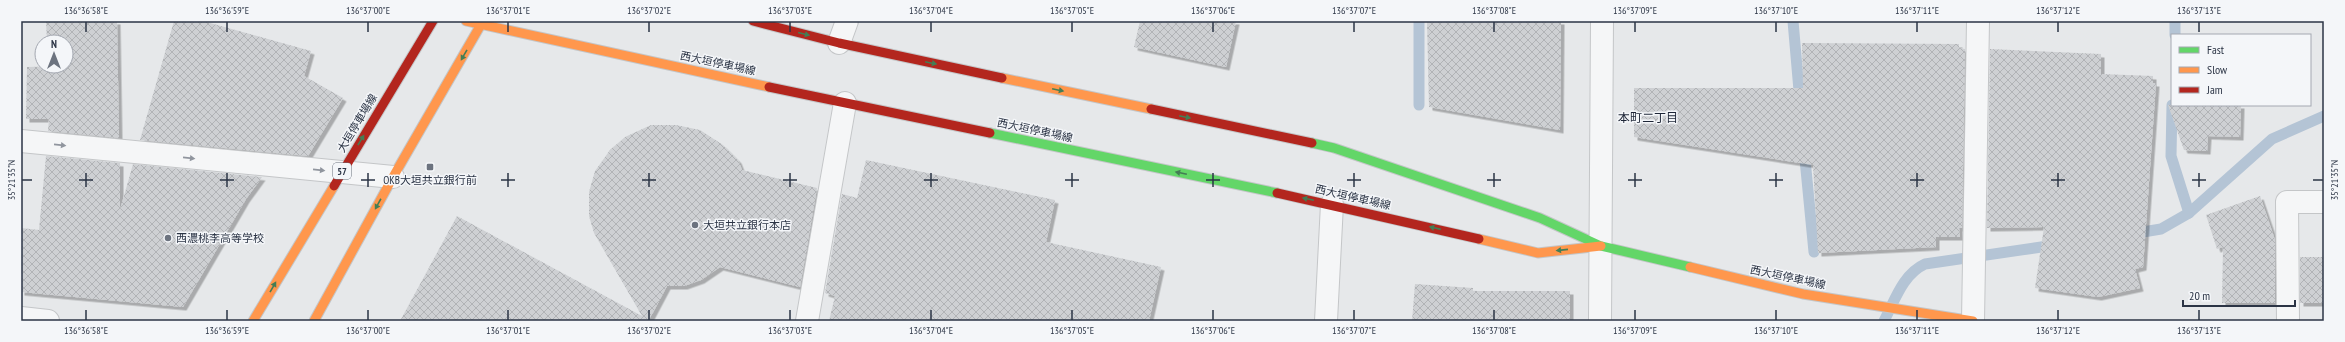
<svg xmlns="http://www.w3.org/2000/svg" width="2345" height="342" viewBox="0 0 2345 342" font-family="'PT Sans Narrow','Noto Sans JP',sans-serif">
	<style>
		.lines { fill: none; stroke-linecap: round; stroke-linejoin: round }
		.stream { stroke: #b4c4d5; stroke-width: 11 }
		.building { fill: url(#building-cross-hatch); filter: url(#shadow) }
		.street-casing { stroke: #c4c6c8; stroke-width: 24 }
		.fast-casing { stroke: #c4c6c8; stroke-width: 11 }
		.slow-casing { stroke: #c4c6c8; stroke-width: 11 }
		.jam-casing { stroke: #c4c6c8; stroke-width: 11 }
		.street { stroke: #f5f6f7; stroke-width: 22 }
		.fast { stroke: #63d668; stroke-width: 9 }
		.slow { stroke: #ff974d; stroke-width: 9 }
		.jam { stroke: #b3261e; stroke-width: 9 }
		.oneway { fill: #447d55 }
		.oneway2 { fill: #90959e }
		.ticks { fill: none; stroke: #2b3445; stroke-width: 1.5 }
		.poi-dot { fill: #6c737f; stroke: #f4f6f9; stroke-width: 1.5 }
		.labels { text-anchor: middle; dominant-baseline: central; stroke-width: 3; stroke-linejoin: round; paint-order: stroke }
		.shield { fill: #f4f6f9; stroke: #676e7b; stroke-width: 1 }
		.shield-label { font-size: 10px; font-weight: bold; fill: #2b3445 }
		.street-label { font-size: 11px; fill: #2b3445; stroke: #f4f6f9 }
		.poi-label { font-size: 11px; fill: #2b3445; stroke: #f4f6f9; text-anchor: start }
		.neighbourhood-label { font-size: 12px; fill: #1d2536; stroke: #f4f6f9 }
		.neatline { fill: none; stroke: #2b3445; stroke-width: 1.5 }
		.ticks-label { font-size: 10px; text-anchor: middle; fill: #2b3445 }
	</style>
	<defs>
		<pattern id="building-cross-hatch" width="8" height="8" patternUnits="userSpaceOnUse"><rect width="8" height="8" fill="#ced0d3"/><path d="M0 0l8 8M0 8l8-8" fill="none" stroke="#b1b3b6"/></pattern>
		<filter id="shadow"><feDropShadow dx="3.5" dy="3.5" stdDeviation="0" flood-color="#0004"/></filter>
	</defs>
	<rect width="100%" height="100%" fill="#e6e8ea"/>
	<g class="lines">
		<g class="stream">
			<polyline points="1419,21 1419,105"/>
			<polyline points="1793,21 1800,102"/>
			<polyline points="2175,35 2175,21"/>
			<polyline points="2172,105 2171,156 2189,213"/>
			<polyline points="1804,149 1814,252"/>
			<polyline points="2131,234 2161,229 2189,213 2272,139 2324,116"/>
			<path d="M1884 321C1895 300 1903 274 1925 264L2055 245"/>
		</g>
	</g>
	<g class="building">
		<polygon points="46,21 117,21 119,138 48,131 49,119 26,119 27,67 66,66 66,42 47,42"/>
		<polygon points="174,21 203,21 311,51 304,76 343,98 308,156 140,140"/>
		<polygon points="1140,21 1236,21 1226,67 1134,47"/>
		<polygon points="1427,21 1561,21 1560,130 1429,107"/>
		<polygon points="1802,43 1959,44 1959,48 1965,49 1962,228 1959,228 1960,237 1936,237 1936,247 1818,253 1813,165 1634,137 1634,88 1803,88"/>
		<polygon points="1990,49 2101,54 2101,74 2153,76 2153,83 2156,83 2143,267 2135,269 2140,288 2098,297 2035,288 2044,227 1987,228"/>
		<polygon points="2168,105 2241,105 2240,137 2208,136 2207,151 2184,150"/>
		<polygon points="651,125 676,125 700,130 723,145 738,160 742,170 817,188 800,287 720,267 701,280 684,286 667,286 649,320 651,321 400,321 457,216 642,316 594,233 589,216 589,192 595,171 610,150 625,137"/>
		<polygon points="46,156 120,163 120,210 133,164 262,177 246,199 183,307 21,292 21,228 39,230"/>
		<polygon points="866,160 1055,200 1046,242 1161,267 1149,321 829,321 835,296 825,293 842,194 857,198"/>
		<polygon points="2260,196 2275,240 2275,303 2222,303 2223,247 2217,249 2206,215"/>
		<rect x="2300" y="257" width="24" height="46"/>
		<polygon points="1415,284 1473,288 1473,291 1570,291 1570,321 1412,321"/>
	</g>
	<g class="lines">
		<g class="street-casing">
			<g id="street">
				<polyline points="839,43 847,21"/>
				<polyline points="21,141 393,177"/>
				<polyline points="21,318 48,321"/>
				<polyline points="807,321 845,103"/>
				<polyline points="1326,321 1332,204"/>
				<polyline points="1600,321 1602,21"/>
				<polyline points="1973,321 1978,21"/>
				<polyline points="2288,321 2287,202 2324,202"/>
			</g>
		</g>
		<g class="fast-casing">
			<g id="fast">
				<polyline points="990,133 1277,193"/>
				<polyline points="1312,143 1334,148 1540,218 1601,246 1690,267"/>
			</g>
		</g>
		<g class="slow-casing">
			<g id="slow">
				<polyline points="466,21 769,87"/>
				<polyline points="1002,78 1151,109"/>
				<polyline points="1479,239 1538,253 1601,246"/>
				<polyline points="1690,267 1803,294 1973,321"/>
				<polyline points="253,321 334,186"/>
				<polyline points="314,321 393,177 483,21"/>
			</g>
		</g>
		<g class="jam-casing">
			<g id="jam">
				<polyline points="753,21 839,43 1002,78"/>
				<polyline points="769,87 990,133"/>
				<polyline points="1151,109 1312,143"/>
				<polyline points="334,186 433,21"/>
				<polyline points="1277,193 1479,239"/>
			</g>
		</g>
		<use href="#street" class="street"/>
		<use href="#fast" class="fast"/>
		<use href="#slow" class="slow"/>
		<use href="#jam" class="jam"/>
	</g>
	<defs><path id="oneway-solid" d="M-6-.8H1V-3.2L6.5 0L1 3.2V.8H-6Z"/></defs>
	<g class="oneway">
		<use href="#oneway-solid" transform="translate(804 34) rotate(14)"/>
		<use href="#oneway-solid" transform="translate(464 55) rotate(120)"/>
		<use href="#oneway-solid" transform="translate(931 63) rotate(12)"/>
		<use href="#oneway-solid" transform="translate(1058 90) rotate(12)"/>
		<use href="#oneway-solid" transform="translate(1185 117) rotate(12)"/>
		<use href="#oneway-solid" transform="translate(361 140) rotate(-59)"/>
		<use href="#oneway-solid" transform="translate(1181 173) rotate(-168)"/>
		<use href="#oneway-solid" transform="translate(1308 199) rotate(-168)"/>
		<use href="#oneway-solid" transform="translate(378 204) rotate(119)"/>
		<use href="#oneway-solid" transform="translate(1435 228) rotate(-167)"/>
		<use href="#oneway-solid" transform="translate(1562 250) rotate(174)"/>
		<use href="#oneway-solid" transform="translate(273 287) rotate(-60)"/>
	</g>
	<g class="oneway2">
		<use href="#oneway-solid" transform="translate(60 145) rotate(6)"/>
		<use href="#oneway-solid" transform="translate(189 158) rotate(6)"/>
		<use href="#oneway-solid" transform="translate(319 170) rotate(6)"/>
	</g>
	<path class="ticks" d="M86 22V32M227 22V32M368 22V32M508 22V32M649 22V32M790 22V32M931 22V32M1072 22V32M1213 22V32M1354 22V32M1494 22V32M1635 22V32M1776 22V32M1917 22V32M2058 22V32M2199 22V32M86 173V187M227 173V187M368 173V187M508 173V187M649 173V187M790 173V187M931 173V187M1072 173V187M1213 173V187M1354 173V187M1494 173V187M1635 173V187M1776 173V187M1917 173V187M2058 173V187M2199 173V187M22 180H32M79 180H93M220 180H234M361 180H375M501 180H515M642 180H656M783 180H797M924 180H938M1065 180H1079M1206 180H1220M1347 180H1361M1487 180H1501M1628 180H1642M1769 180H1783M1910 180H1924M2051 180H2065M2192 180H2206M2313 180H2323M86 310V320M227 310V320M368 310V320M508 310V320M649 310V320M790 310V320M931 310V320M1072 310V320M1213 310V320M1354 310V320M1494 310V320M1635 310V320M1776 310V320M1917 310V320M2058 310V320M2199 310V320"/>
	<g class="poi-dot">
		<rect x="426" y="163" width="8" height="8" rx="2"/>
		<circle cx="695" cy="225" r="4"/>
		<circle cx="168" cy="238" r="4"/>
	</g>
	<g class="labels">
		<rect class="shield" x="333" y="163" width="18" height="16" rx="3"/>
		<g class="shield-label">
			<text x="342" y="171">57</text>
		</g>
		<g class="street-label">
			<text transform="translate(718 63) rotate(12)">西大垣停車場線</text>
			<text transform="translate(357 123) rotate(-59)">大垣停車場線</text>
			<text transform="translate(1035 130) rotate(12)">西大垣停車場線</text>
			<text transform="translate(1353 197) rotate(13)">西大垣停車場線</text>
			<text transform="translate(1788 277) rotate(12)">西大垣停車場線</text>
		</g>
		<g class="poi-label">
			<text x="430" y="180" text-anchor="middle">OKB大垣共立銀行前</text>
			<text x="703" y="225">大垣共立銀行本店</text>
			<text x="176" y="238">西濃桃李高等学校</text>
		</g>
		<g class="neighbourhood-label">
			<text x="1648" y="117">本町二丁目</text>
		</g>
	</g>
	<rect width="2345" height="342" fill="none" stroke="#f4f6f9" stroke-width="44"/>
	<rect x="2171" y="34" width="140" height="72" fill="#f4f6f9" stroke="#a4a8b1"/>
	<rect x="2179" y="47" width="20" height="6" fill="#63d668" stroke="#a4a8b1"/>
	<text x="2207" y="54" font-size="12" fill="#2b3445">Fast</text>
	<rect x="2179" y="67" width="20" height="6" fill="#ff974d" stroke="#a4a8b1"/>
	<text x="2207" y="74" font-size="12" fill="#2b3445">Slow</text>
	<rect x="2179" y="87" width="20" height="6" fill="#b3261e" stroke="#a4a8b1"/>
	<text x="2207" y="94" font-size="12" fill="#2b3445">Jam</text>
	<g transform="translate(54 54)"><circle r="19" fill="#f4f6f9" stroke="#a4a8b1"/>
	<path d="M0-3L7 15L0 10L-7 15Z" fill="#6c737f"/>
	<text y="-6" font-size="11" font-weight="bold" text-anchor="middle" fill="#2b3445">N</text>
	</g>
	<path d="M2183 300v6h112v-6" fill="none" stroke="#2b3445" stroke-width="2"/>
	<text x="2189" y="300" font-size="12" fill="#2b3445" stroke="#f4f6f9" stroke-width="3" paint-order="stroke">20 m</text>
	<rect x="22" y="22" width="2301" height="298" class="neatline"/>
	<g class="ticks-label">
		<text x="86" y="14">136°36'58"E</text>
		<text x="227" y="14">136°36'59"E</text>
		<text x="368" y="14">136°37'00"E</text>
		<text x="508" y="14">136°37'01"E</text>
		<text x="649" y="14">136°37'02"E</text>
		<text x="790" y="14">136°37'03"E</text>
		<text x="931" y="14">136°37'04"E</text>
		<text x="1072" y="14">136°37'05"E</text>
		<text x="1213" y="14">136°37'06"E</text>
		<text x="1354" y="14">136°37'07"E</text>
		<text x="1494" y="14">136°37'08"E</text>
		<text x="1635" y="14">136°37'09"E</text>
		<text x="1776" y="14">136°37'10"E</text>
		<text x="1917" y="14">136°37'11"E</text>
		<text x="2058" y="14">136°37'12"E</text>
		<text x="2199" y="14">136°37'13"E</text>
		<text transform="translate(11 180) rotate(-90)" y="4">35°21'35"N</text>
		<text transform="translate(2334 180) rotate(-90)" y="4">35°21'35"N</text>
		<text x="86" y="334">136°36'58"E</text>
		<text x="227" y="334">136°36'59"E</text>
		<text x="368" y="334">136°37'00"E</text>
		<text x="508" y="334">136°37'01"E</text>
		<text x="649" y="334">136°37'02"E</text>
		<text x="790" y="334">136°37'03"E</text>
		<text x="931" y="334">136°37'04"E</text>
		<text x="1072" y="334">136°37'05"E</text>
		<text x="1213" y="334">136°37'06"E</text>
		<text x="1354" y="334">136°37'07"E</text>
		<text x="1494" y="334">136°37'08"E</text>
		<text x="1635" y="334">136°37'09"E</text>
		<text x="1776" y="334">136°37'10"E</text>
		<text x="1917" y="334">136°37'11"E</text>
		<text x="2058" y="334">136°37'12"E</text>
		<text x="2199" y="334">136°37'13"E</text>
	</g>
</svg>
